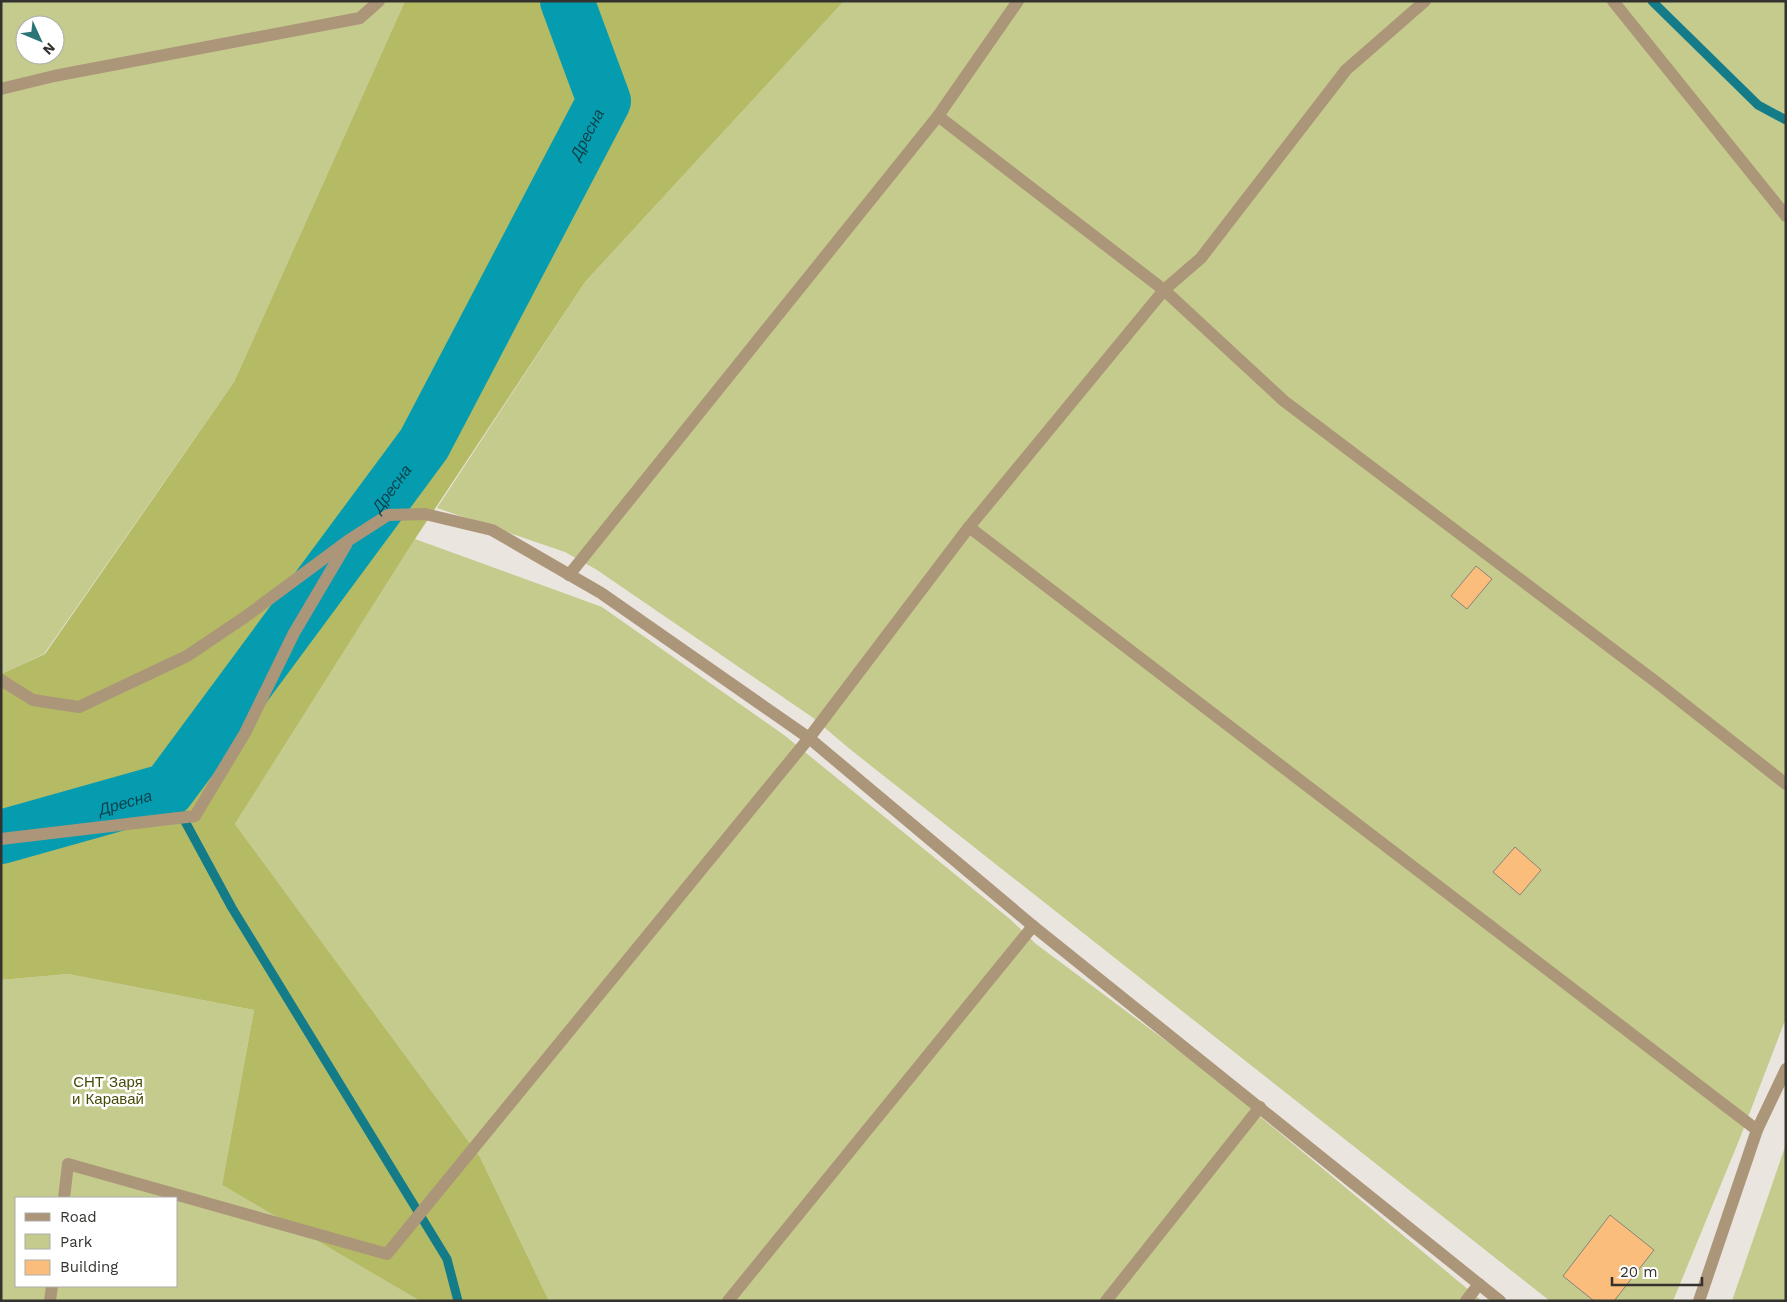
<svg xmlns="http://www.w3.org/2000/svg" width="1787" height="1302" viewBox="0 0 1787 1302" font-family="'Work Sans',sans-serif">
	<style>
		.green { fill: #c5ca8d; fill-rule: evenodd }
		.forest { fill: #b5ba65 }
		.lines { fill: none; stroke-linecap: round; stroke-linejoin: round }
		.stream { stroke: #147c89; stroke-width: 9 }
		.river { stroke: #069caf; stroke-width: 54 }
		.building { fill: #fabd7b; stroke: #89837d }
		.service { stroke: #ac9679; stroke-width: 12 }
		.minor { stroke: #ac9679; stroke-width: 12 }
		.labels { text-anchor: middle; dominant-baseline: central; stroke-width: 5; stroke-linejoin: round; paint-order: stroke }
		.park-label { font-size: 15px; fill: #484b07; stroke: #fff }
		.water-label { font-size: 16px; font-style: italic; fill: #0d434c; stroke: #fff }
	</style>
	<rect width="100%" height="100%" fill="#ebe5df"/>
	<g class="green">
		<path d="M1 1H405L234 382 44 654 1 674ZM25 25H55V55H25Z"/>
		<polygon points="844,1 1786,1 1786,1018 1740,1138 1673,1301 1550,1301 851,750 812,717 597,570 565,552 437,508 585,282"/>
		<polygon points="415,539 602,607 784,735 1011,920 1036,944 1236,1093 1257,1114 1482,1301 549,1301 480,1157 235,824"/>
		<path d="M68 974 254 1010 222 1185 420 1301H1V980ZM16 1198H176V1286H16Z"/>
		<polygon points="1786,1144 1786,1301 1732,1301"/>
	</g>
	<polygon class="forest" points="405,1 844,1 585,282 415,539 235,824 480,1157 549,1301 420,1301 222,1185 254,1010 68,974 1,980 1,674 45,654 234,382"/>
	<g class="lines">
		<g class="stream">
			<polyline points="1652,1 1758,105 1786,120"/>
			<polyline points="168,790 232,908 447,1259 458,1301"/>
		</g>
		<path class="river" id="s1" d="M1 837 168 790 424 444 604 101 567 1"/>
	</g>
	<g class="building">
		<polygon points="1476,566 1492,579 1467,609 1451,596"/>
		<polygon points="1515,847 1541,870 1520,895 1493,872"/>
		<polygon points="1610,1215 1654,1250 1614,1301 1594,1301 1563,1276"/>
	</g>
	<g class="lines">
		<g class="service">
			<polyline points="1425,1 1346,70 1201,258 1164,290 1284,401 1660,685 1786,784"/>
			<polyline points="1613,1 1786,216"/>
			<polyline points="1,89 54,76 360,18 379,1"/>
			<polyline points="938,116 1018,1"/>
			<polyline points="569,575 938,116 1164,290 969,527"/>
			<polyline points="1,680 33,700 79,707 187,656 245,617 349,540 388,515 425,514 492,530 601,593 809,738 1033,926 1500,1301"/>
			<polyline points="1,839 195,816 245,733 294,633 346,545"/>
			<polyline points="64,1198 68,1164 387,1254 809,738 969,527 1757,1130"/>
			<polyline points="50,1301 52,1286"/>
			<polyline points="728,1301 1033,926"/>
			<polyline points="1106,1301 1260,1107"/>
			<polyline points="1466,1301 1479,1284"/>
		</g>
		<polyline class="minor" points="1699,1301 1757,1130 1786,1069"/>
	</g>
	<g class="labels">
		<g class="park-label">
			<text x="108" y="1082">СНТ Заря<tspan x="108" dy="17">и Каравай</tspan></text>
		</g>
		<g class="water-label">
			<text stroke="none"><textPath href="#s1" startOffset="954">Дресна</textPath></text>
			<text stroke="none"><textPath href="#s1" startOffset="549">Дресна</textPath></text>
			<text stroke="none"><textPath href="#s1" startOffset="129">Дресна</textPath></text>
		</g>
	</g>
	<rect width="1787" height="1302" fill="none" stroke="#34322f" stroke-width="5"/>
	<rect x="15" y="1197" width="162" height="90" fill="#ffffff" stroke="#aeadac"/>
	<rect x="25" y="1213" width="25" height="8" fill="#ac9679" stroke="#aeadac"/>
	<text x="60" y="1222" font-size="15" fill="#34322f">Road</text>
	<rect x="25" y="1234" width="25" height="15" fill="#c5ca8d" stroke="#aeadac"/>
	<text x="60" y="1247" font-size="15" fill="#34322f">Park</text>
	<rect x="25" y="1260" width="25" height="15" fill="#fabd7b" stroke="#aeadac"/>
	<text x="60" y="1272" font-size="15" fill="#34322f">Building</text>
	<g transform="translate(40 40) rotate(134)"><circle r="24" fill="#ffffff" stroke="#aeadac"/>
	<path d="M0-4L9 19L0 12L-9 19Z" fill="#2a7576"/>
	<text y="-8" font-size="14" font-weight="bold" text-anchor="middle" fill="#34322f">N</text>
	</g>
	<path d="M1612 1277v8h90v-8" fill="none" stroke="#34322f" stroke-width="2.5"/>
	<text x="1620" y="1277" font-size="15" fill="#34322f" stroke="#ffffff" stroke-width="4" paint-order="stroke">20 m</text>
</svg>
